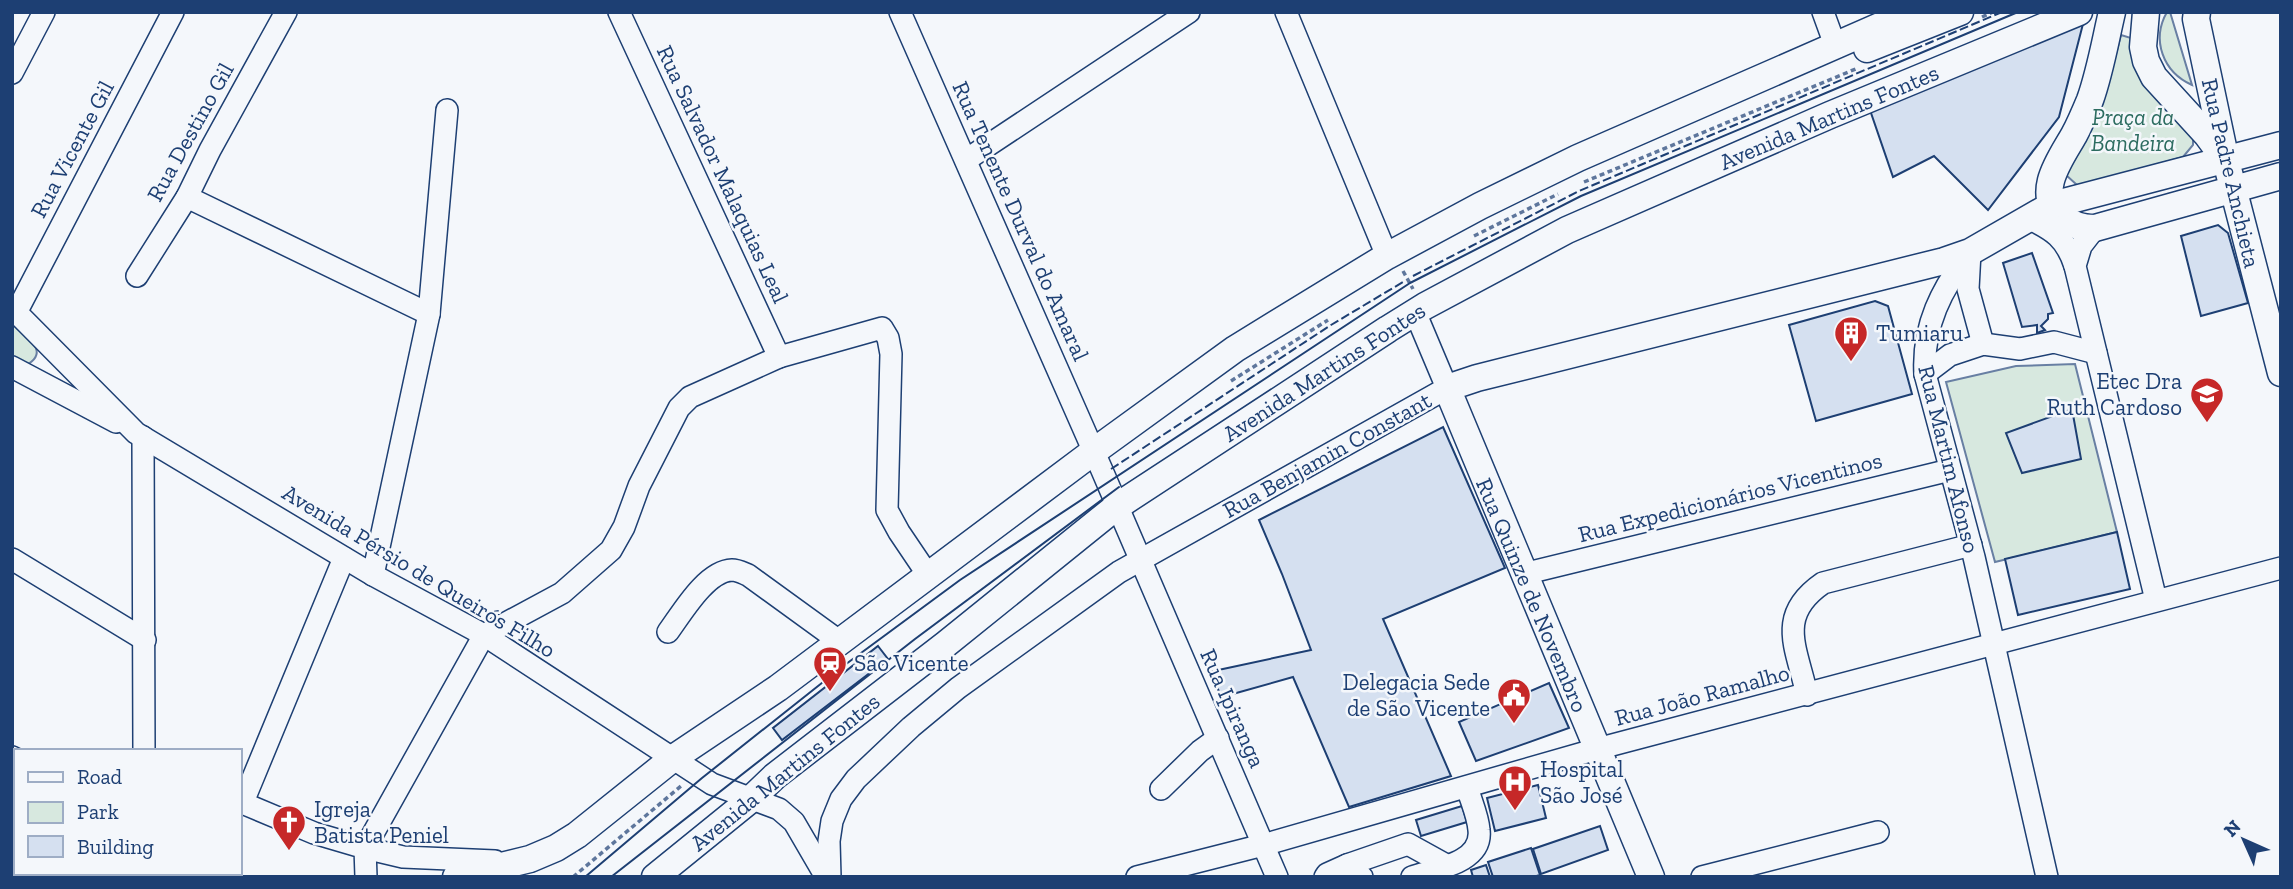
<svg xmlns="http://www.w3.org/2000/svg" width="2293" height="889" viewBox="0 0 2293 889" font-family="'Zilla Slab',serif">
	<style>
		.green { fill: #d7e8df; stroke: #687fa3; stroke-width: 2 }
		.building { fill: #d5e0f0; stroke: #1d3f73; stroke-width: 2 }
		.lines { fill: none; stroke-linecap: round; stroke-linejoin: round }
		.minor-casing { stroke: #1d3f73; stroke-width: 24 }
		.major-casing { stroke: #1d3f73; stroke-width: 29 }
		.path { stroke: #5e769c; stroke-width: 3.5; stroke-dasharray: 5 3.5; stroke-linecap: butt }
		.minor { stroke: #f4f7fb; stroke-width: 21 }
		.major { stroke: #f4f7fb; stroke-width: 26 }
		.tram { stroke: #1d3f73; stroke-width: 2 }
		.fence { stroke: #1d3f73; stroke-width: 2; stroke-dasharray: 9 3.5; stroke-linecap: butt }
		.labels { text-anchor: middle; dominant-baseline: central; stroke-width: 5; stroke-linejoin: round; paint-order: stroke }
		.street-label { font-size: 23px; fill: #1d3f73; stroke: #f4f7fb }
		.park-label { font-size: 23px; font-style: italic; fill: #2c6c60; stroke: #f4f7fb }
		.poi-label { font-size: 23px; fill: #1d3f73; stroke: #f4f7fb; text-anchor: start }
	</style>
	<rect width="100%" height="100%" fill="#f4f7fb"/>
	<g class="green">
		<path d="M2167 12H2170L2192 85C2163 72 2151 40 2167 12Z"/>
		<polygon points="2121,35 2131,38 2193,138 2193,145 2183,157 2083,185 2077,185 2066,175 2110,77"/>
		<path d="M12 324C26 337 52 352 25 366L12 359Z"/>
		<polygon points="2075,364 2117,532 1995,562 1946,382 2016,366"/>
	</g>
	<g class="building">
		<polygon points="2084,20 2059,117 1988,210 1934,156 1893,177 1870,110"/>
		<polygon points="2218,225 2228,233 2248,303 2201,316 2181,236"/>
		<polygon points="2032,253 2053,313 2048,314 2048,319 2041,326 2045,330 2037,333 2037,325 2022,327 2003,263"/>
		<polygon points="1875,301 1888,306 1912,394 1816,421 1789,325"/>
		<polygon points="2072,409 2081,459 2022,473 2006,433"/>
		<polygon points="1443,427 1505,568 1383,619 1451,776 1349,807 1293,677 1222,697 1209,672 1311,650 1282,574 1259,520"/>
		<polygon points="2117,532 2130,589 2018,615 2005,559"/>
		<polygon points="878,646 888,659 782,740 773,728"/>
		<polygon points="1549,683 1569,728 1476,761 1459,722"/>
		<polygon points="1538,785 1546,818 1495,831 1487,798"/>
		<polygon points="1462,806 1467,822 1421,836 1416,820"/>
		<polygon points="1600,826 1608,850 1541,874 1533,849"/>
		<polygon points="1531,848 1540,875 1533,877 1493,877 1488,862"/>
		<polygon points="1486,865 1490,877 1473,877 1471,870"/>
	</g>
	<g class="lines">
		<g class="minor-casing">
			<g id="minor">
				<polyline points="619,12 779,357"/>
				<polyline points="900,12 1101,468 1277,877"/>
				<polyline points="1286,12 1387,256"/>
				<polyline points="1823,12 1835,45"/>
				<polyline points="12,73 44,12"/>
				<polyline points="966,160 1189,12"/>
				<polyline points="187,197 429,314"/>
				<path d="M2028 218C2053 230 2066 238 2075 266"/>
				<polyline points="2095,228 2081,246 2075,266 2156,600"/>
				<path d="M1970 252C1942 288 1922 326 1925 374L1974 557 2047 877"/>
				<polyline points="1970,252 1968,289 1983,344"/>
				<polyline points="137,276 187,197 210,150 286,12"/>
				<polyline points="12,308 136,433 373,575 484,635 712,784 779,809 794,822 826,877"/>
				<polyline points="17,311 173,12"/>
				<polyline points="12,367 116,422"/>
				<polyline points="1925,374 1950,355 1983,344 2020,349 2054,342 2096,353"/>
				<polyline points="143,437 144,751"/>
				<polyline points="12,559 145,640"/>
				<polyline points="1523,574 1950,470"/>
				<polyline points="373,575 429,314 447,110"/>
				<path d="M668 632C682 613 706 571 732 570 738 570 743 573 748 575L839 641"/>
				<path d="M1807 695C1797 648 1775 616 1823 583L1971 545"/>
				<polyline points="12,757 16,759"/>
				<polyline points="1161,789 1200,751 1218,738"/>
				<polyline points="240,802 314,833 365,848 366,877"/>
				<polyline points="243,802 344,558"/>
				<polyline points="495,861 403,857 365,848 484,635 562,593 611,550 624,527 639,486 679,408 690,397 779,357 882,328 888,338 891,354 887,510 899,532 928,575"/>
				<polyline points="1347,865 1408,844 1446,865"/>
				<polyline points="38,877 45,873"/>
				<polyline points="131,877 131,873"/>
				<polyline points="830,877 829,841 832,821 841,799 856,779 911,727 958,688 1119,572 1447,388 1415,312"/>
				<polyline points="1137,877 1263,845 1597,749 2281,568"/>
				<polyline points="1325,877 1327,874 1347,865 1362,877"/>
				<path d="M1412 877C1435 869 1483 863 1479 830 1478 816 1471 801 1467 787"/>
				<polyline points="1702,877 1878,832"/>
			</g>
		</g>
		<g class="major-casing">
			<g id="major">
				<path d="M2112 12C2105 42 2100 72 2090 100 2085 112 2080 124 2074 135 2061 158 2034 193 2061 216 2072 225 2081 228 2095 228L2281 176"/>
				<polyline points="2146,12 2143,47 2146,61 2154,77 2207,135 2221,154"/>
				<polyline points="2197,12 2196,19 2226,161 2281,373"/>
				<polyline points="1867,49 1960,12"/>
				<polyline points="456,877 530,859 556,848 577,835 672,759 778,688 1093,452 1235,349 1387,256 1480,206 1578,158 1912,12"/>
				<polyline points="655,877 750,800 775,776 946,644 1116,507 1388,329 1425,306 1567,230 1830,115 2079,12"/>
				<polyline points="1651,877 1447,388 1477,378 1944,261 1970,252 2052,205 2281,145"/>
			</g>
		</g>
		<g class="path">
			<polyline points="1982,17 1993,12"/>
			<polyline points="1584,182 1858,68"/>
			<polyline points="1474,236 1558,194"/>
			<polyline points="1403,271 1413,289"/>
			<polyline points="1231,381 1328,320"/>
			<polyline points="573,877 681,786"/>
		</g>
		<use href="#minor" class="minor"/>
		<use href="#major" class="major"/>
		<g class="tram">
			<polyline points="585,877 702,778 842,667 960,580 1410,283 1581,196 2018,12"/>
			<polyline points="611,877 915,639 1119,487"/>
		</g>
		<g class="fence">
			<polyline points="1413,276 1579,191 2002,12"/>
			<polyline points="1111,469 1331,325 1403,282"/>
		</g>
	</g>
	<defs>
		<g id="building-pin" transform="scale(1.75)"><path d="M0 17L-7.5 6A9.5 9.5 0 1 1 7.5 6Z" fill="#c62828" stroke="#f4f7fb"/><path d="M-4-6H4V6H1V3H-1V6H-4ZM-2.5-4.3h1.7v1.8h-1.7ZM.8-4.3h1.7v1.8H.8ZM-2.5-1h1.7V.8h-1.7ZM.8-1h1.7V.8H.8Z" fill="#fff"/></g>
		<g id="university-pin" transform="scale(1.75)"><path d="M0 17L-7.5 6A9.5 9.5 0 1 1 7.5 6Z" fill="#c62828" stroke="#f4f7fb"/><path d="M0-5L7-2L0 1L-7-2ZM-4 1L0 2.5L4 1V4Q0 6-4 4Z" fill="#fff"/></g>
		<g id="station-pin" transform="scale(1.75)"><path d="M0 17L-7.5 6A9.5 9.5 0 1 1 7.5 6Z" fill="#c62828" stroke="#f4f7fb"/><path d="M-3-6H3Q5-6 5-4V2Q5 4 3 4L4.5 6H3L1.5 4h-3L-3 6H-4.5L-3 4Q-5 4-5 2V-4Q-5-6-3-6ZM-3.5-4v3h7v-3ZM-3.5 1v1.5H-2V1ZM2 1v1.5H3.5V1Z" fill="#fff"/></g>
		<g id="civic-pin" transform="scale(1.75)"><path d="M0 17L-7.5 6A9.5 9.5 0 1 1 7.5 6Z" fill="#c62828" stroke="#f4f7fb"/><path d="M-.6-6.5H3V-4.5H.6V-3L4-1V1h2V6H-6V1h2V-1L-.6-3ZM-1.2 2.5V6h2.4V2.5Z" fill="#fff"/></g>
		<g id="hospital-pin" transform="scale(1.75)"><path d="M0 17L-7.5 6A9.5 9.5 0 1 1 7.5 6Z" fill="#c62828" stroke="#f4f7fb"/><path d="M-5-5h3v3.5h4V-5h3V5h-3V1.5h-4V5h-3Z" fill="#fff"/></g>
		<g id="church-pin" transform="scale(1.75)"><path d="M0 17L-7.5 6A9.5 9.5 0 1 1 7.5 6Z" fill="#c62828" stroke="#f4f7fb"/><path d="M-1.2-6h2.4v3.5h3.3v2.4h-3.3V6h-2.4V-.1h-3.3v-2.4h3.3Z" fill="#fff"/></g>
	</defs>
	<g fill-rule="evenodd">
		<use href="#building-pin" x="1851" y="333"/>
		<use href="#university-pin" x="2207" y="394"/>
		<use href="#station-pin" x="830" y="663"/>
		<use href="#civic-pin" x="1514" y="695"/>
		<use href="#hospital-pin" x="1515" y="782"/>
		<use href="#church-pin" x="289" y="822"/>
	</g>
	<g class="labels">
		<g class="street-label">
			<text transform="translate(1829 117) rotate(-23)">Avenida Martins Fontes</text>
			<text transform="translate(190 132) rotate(-61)">Rua Destino Gil</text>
			<text transform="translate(72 149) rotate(-62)">Rua Vicente Gil</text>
			<text transform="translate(2231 173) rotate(77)">Rua Padre Anchieta</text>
			<text transform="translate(723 174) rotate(65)">Rua Salvador Malaquias Leal</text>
			<text transform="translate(1021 221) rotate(66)">Rua Tenente Durval do Amaral</text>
			<text transform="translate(1324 372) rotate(-33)">Avenida Martins Fontes</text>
			<text transform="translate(1327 455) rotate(-29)">Rua Benjamin Constant</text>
			<text transform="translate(1949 459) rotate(76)">Rua Martim Afonso</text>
			<text transform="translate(1730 497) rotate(-14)">Rua Expedicionários Vicentinos</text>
			<text transform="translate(419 571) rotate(31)">Avenida Pérsio de Queirós Filho</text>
			<text transform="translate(1532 595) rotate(67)">Rua Quinze de Novembro</text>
			<text transform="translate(1702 695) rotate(-15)">Rua João Ramalho</text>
			<text transform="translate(1233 708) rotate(66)">Rua Ipiranga</text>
			<text transform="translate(785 772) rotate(-39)">Avenida Martins Fontes</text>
		</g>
		<g class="park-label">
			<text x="2133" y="117">Praça da<tspan x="2133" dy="26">Bandeira</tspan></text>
		</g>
		<g class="poi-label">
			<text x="1876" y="333">Tumiaru</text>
			<text x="2182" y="381" text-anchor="end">Etec Dra<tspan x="2182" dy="26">Ruth Cardoso</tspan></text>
			<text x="854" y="663">São Vicente</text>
			<text x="1490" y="682" text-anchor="end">Delegacia Sede<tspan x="1490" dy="26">de São Vicente</tspan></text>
			<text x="1540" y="769">Hospital<tspan x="1540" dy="26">São José</tspan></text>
			<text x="314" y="809">Igreja<tspan x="314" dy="26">Batista Peniel</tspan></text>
		</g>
	</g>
	<rect width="2293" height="889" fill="none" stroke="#1d3f73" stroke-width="28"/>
	<rect x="14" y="749" width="228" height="126" fill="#f4f7fb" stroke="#9eadc5" stroke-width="2"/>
	<rect x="28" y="772" width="35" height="10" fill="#f4f7fb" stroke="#9eadc5" stroke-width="2"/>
	<text x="77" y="784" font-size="21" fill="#1d3f73">Road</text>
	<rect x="28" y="802" width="35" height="21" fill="#d7e8df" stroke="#9eadc5" stroke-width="2"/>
	<text x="77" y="819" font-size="21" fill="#1d3f73">Park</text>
	<rect x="28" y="836" width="35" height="21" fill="#d5e0f0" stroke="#9eadc5" stroke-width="2"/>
	<text x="77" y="854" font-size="21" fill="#1d3f73">Building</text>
	<g transform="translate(2244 840) rotate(315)" stroke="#f4f7fb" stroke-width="5" paint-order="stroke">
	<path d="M0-5L12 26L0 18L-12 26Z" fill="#1d3f73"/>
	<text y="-10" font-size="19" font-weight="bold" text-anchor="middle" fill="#1d3f73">N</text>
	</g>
</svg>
